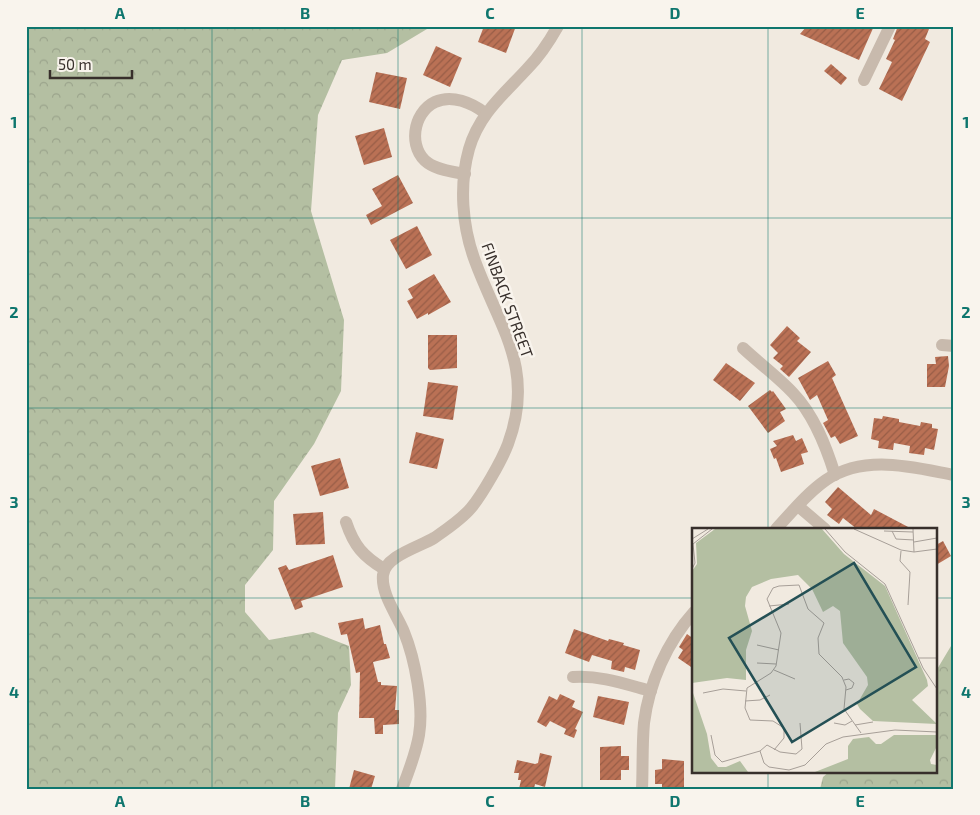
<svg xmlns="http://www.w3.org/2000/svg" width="980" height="815" viewBox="0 0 980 815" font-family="'Exo 2',sans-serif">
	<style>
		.forest { fill: url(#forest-crowns) }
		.building { fill: url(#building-hatch) }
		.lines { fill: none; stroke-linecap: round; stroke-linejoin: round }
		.minor { stroke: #c8baad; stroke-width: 12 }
		.grid { fill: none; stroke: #0f766e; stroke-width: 1; stroke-opacity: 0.55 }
		.labels { text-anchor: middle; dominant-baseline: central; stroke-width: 5; stroke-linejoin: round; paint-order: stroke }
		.street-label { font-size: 16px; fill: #372f2b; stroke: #f9f4ed }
		.inset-road { fill: none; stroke: #a79f98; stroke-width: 1 }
		.view { fill: #245055; fill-opacity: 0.15; stroke: #245055; stroke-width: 2.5 }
		.inset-edge { fill: none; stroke: #372f2b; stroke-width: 2.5 }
		.neatline { fill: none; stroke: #0f766e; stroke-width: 2 }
		.grid-label { font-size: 16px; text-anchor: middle; font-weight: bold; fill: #0f766e }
	</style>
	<defs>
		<pattern id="forest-crowns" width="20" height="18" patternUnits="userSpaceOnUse" patternTransform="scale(1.25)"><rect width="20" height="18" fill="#b4bfa2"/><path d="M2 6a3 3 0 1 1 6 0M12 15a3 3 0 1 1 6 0" fill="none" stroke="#9ba48c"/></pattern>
		<pattern id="building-hatch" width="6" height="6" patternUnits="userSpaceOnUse" patternTransform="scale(1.25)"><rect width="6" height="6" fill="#ba7155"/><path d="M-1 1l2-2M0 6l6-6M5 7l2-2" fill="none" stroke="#985d47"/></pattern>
	</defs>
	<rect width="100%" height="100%" fill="#f1eae0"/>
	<g class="forest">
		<polygon points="26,26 432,26 387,53 342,60 318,115 311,211 344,320 341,391 314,444 274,501 273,550 245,585 245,612 269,640 313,632 349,646 351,685 338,713 335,789 26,789"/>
		<polygon points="954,641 954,789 820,789 823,777 830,771 936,771 936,671"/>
	</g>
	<g class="building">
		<polygon points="484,26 516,26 506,53 478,42"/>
		<polygon points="807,26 874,26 859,60 800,34"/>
		<polygon points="898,26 929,26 927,29 929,29 925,39 930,42 902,101 879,89 892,62 886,59 895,40 893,39"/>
		<polygon points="436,46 462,58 450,87 423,75"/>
		<polygon points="831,64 847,78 841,85 824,71"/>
		<polygon points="376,72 407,78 400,109 369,102"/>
		<polygon points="384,128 392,157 364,165 355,136"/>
		<polygon points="398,175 413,203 371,225 366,215 382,206 372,189"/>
		<polygon points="417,226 432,255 406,269 390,240"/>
		<polygon points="434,274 451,302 428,315 428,313 417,319 407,301 413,298 408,289"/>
		<polygon points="787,326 800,338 797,341 811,352 789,377 780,369 783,366 773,358 778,353 770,345"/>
		<polygon points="428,335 457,335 457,368 430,370 428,368"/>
		<polygon points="948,356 949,366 945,387 927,387 927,364 936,364 935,357"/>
		<polygon points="828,361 836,375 832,378 858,436 840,444 835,436 831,438 823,423 828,420 817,395 810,400 798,378"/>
		<polygon points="726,363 755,383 740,401 713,380"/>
		<polygon points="428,382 458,386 453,420 423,416"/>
		<polygon points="770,390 772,392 773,391 786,409 780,412 785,421 768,433 748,406"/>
		<polygon points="883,416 899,419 899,422 920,426 921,422 932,424 932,428 938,429 934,450 925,448 924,455 909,453 910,446 894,443 893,450 878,448 879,441 871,439 874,418 882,419"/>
		<polygon points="416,432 444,439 437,469 409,463"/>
		<polygon points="793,435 796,441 802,438 808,452 801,454 804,464 781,472 776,458 774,459 770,449 777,446 773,441"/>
		<polygon points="340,458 349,488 320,496 311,466"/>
		<polygon points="838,487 871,515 874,509 912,529 857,529 843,518 839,524 827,515 832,509 825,502"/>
		<polygon points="323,512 325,544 296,545 293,514"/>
		<polygon points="943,541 951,556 936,565 936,545"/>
		<polygon points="333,555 343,587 301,601 303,607 295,610 278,568 286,565 289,570"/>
		<polygon points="363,618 365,629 380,625 384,644 386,644 390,658 373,662 378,682 381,682 381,685 397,686 395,710 399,710 399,724 383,725 383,734 375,734 374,718 359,718 360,672 356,673 347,634 341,635 338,623"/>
		<polygon points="574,629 608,641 609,639 624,643 623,645 640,650 635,670 625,667 624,672 611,669 612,661 592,655 589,662 565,653"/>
		<polygon points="687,634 694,639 694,669 678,658 683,650 679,647"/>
		<polygon points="560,694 575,701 572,707 583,712 575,729 577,730 574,738 564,734 566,729 550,721 546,727 537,722 549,696 557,700"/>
		<polygon points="598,696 629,702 624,725 593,717"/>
		<polygon points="621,746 621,756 629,756 629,770 621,770 621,780 600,780 600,747"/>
		<polygon points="540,753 552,756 545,787 535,784 534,789 519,789 521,780 518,780 519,773 514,773 517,760 535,764 538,763"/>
		<polygon points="662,759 684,761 684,789 662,789 662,784 655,784 655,770 662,769"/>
		<polygon points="354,770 375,776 371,789 349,789"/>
	</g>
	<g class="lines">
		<g class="minor">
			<polyline points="864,80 890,26"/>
			<path d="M465 174C453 172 438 170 428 163 408 149 412 113 435 102 452 94 472 103 485 113"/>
			<polyline points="942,345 954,346"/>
			<path d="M743 348C759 363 778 377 793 393 814 415 826 446 835 475"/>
			<polyline points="798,506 825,529"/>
			<path d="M346 522C354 546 363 556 384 569"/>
			<path d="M776 529C791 513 807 493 826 480 865 454 911 467 954 475"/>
			<path d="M573 677C600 675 625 684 651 691"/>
			<path d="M402 789C409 771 416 753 419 735 424 706 415 659 404 632 397 615 381 594 383 575 385 556 419 547 434 538 447 529 461 520 471 508 482 495 502 460 508 444 536 368 499 327 475 261 462 226 459 185 469 149 479 114 504 94 527 69 540 56 549 42 558 26"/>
			<path d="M642 789C643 767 642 745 644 723 649 683 667 642 694 612"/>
		</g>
	</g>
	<path class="grid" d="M212 26V789M398 26V789M582 26V789M768 26V529M26 218H954M26 408H954M26 598H694M936 598H954M768 771V789"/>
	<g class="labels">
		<g class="street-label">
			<text transform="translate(508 300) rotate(70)">FINBACK STREET</text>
		</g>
	</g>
	<g transform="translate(692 528)">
		<rect width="245" height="245" fill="#f1eae0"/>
		<path d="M23 1H130L152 26 193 58 235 152 236 158 220 172 245 196 181 193 168 181 165 176 176 157 175 149 151 115 148 83 141 78 131 84 120 61 106 47 79 51 60 59 54 69 53 78 60 103 54 122V152L35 150 0 155V43L5 36 4 15ZM0 162 15 206 19 230 26 239H34L48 233 56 244H0ZM202 207H245V218L238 232 239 236 245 237V244H123L156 231V218L161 211 177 209 184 216H189Z" fill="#b4bfa2"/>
		<path class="inset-road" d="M133 1 153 24 193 56 231 140 245 161M162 1 209 22 222 24 245 21M221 1 222 24M192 3 221 4M200 3 204 11 222 12M0 11 16 1M222 14 245 10M209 23 208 33 218 44 216 77M0 41 3 35 1 16 20 1M77 78 97 76M65 117 87 122M226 130H245M65 135 84 136M82 142 103 151M152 152 157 151 162 155 160 160 154 162M11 165 31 161 54 163M53 173 68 172 78 167M142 195 153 197 160 193M163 197 181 194M19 207 23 227 30 234 68 223M82 222 92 210V200L81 193 58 192 53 180 55 160 79 145 84 138 89 105 75 71 81 60 87 58 107 57 116 81 132 95 126 110 127 126 150 149 154 159 152 181 169 205M104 226 88 224 75 217 68 223 72 235 77 239 97 242 113 237 134 216 151 209 203 202 245 204M104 226 110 221 108 195"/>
		<path class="view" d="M162 35 224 139 100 214 37 110Z"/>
		<rect width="245" height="245" class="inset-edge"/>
	</g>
	<rect width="980" height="815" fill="none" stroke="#f9f4ed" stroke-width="55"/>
	<path d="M50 70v8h82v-8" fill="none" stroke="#372f2b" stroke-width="2.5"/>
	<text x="58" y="70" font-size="15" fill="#372f2b" stroke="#f9f4ed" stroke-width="4" paint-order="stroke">50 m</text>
	<rect x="28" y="28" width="924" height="760" class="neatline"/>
	<g class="grid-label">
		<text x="120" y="19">A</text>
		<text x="305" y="19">B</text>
		<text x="490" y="19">C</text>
		<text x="675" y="19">D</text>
		<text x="860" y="19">E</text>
		<text x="14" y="128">1</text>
		<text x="966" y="128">1</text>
		<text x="14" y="318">2</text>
		<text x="966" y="318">2</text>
		<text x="14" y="508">3</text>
		<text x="966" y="508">3</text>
		<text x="14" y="698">4</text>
		<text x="966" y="698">4</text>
		<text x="120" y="807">A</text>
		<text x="305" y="807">B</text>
		<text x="490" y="807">C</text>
		<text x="675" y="807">D</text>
		<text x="860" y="807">E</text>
	</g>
</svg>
